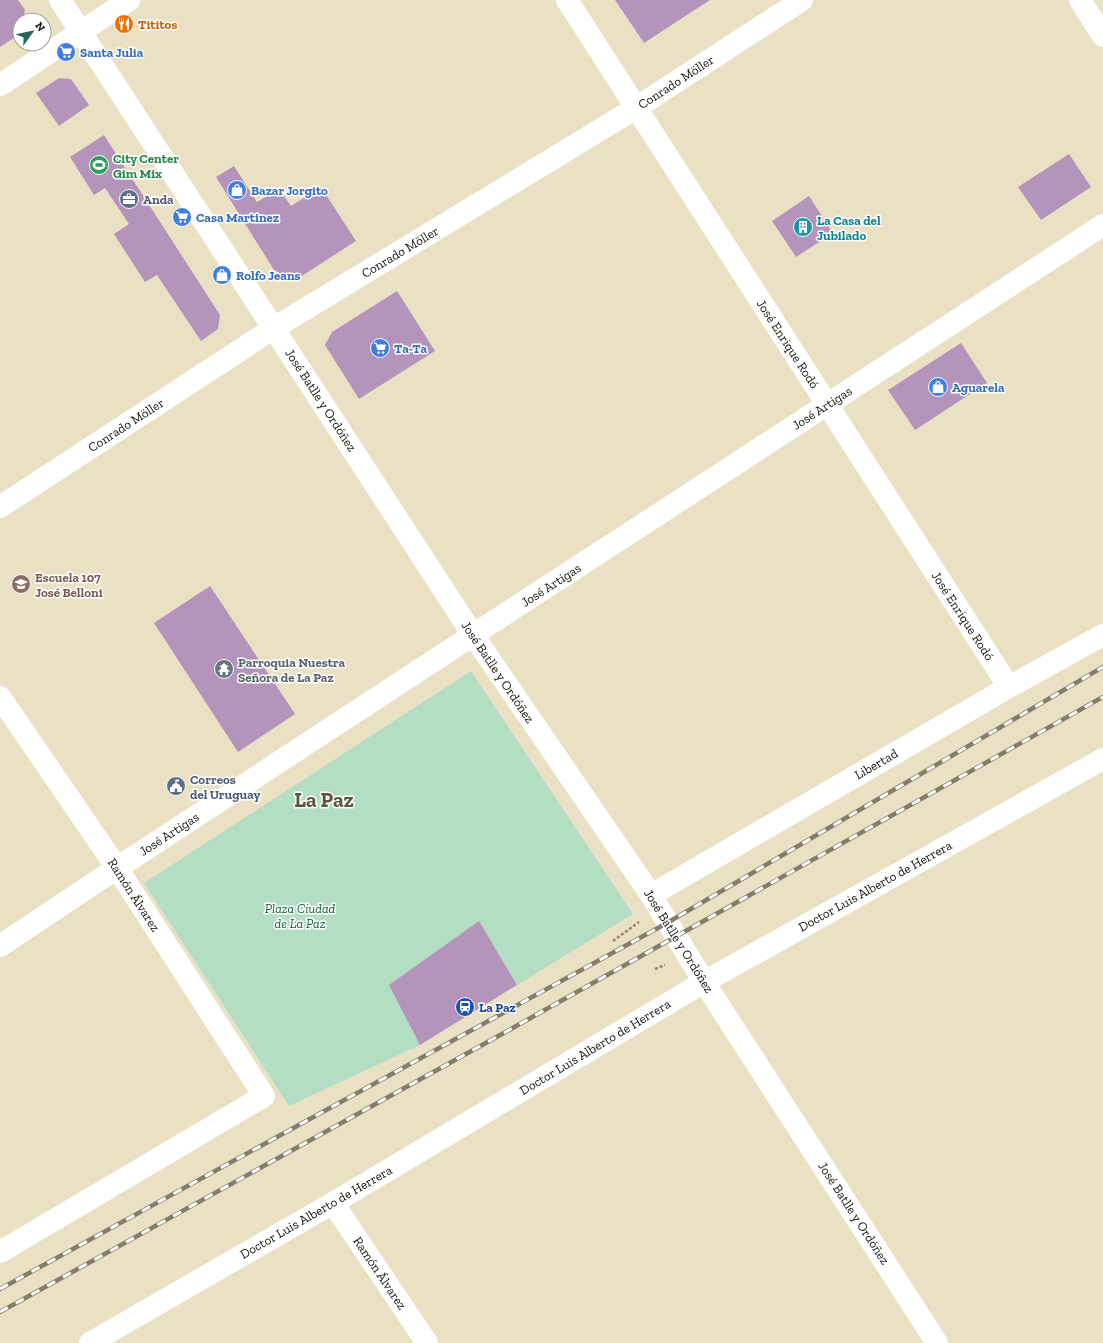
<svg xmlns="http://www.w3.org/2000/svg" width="1103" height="1343" viewBox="0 0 1103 1343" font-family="'Zilla Slab',serif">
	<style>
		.green { fill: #b4dec3 }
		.building { fill: #b594bc }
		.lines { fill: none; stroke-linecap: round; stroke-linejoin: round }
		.path { stroke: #8e8773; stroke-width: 2.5; stroke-dasharray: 3 2; stroke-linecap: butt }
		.minor { stroke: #fff; stroke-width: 22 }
		.tertiary { stroke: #fff; stroke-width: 22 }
		.rail-casing { stroke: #837d6a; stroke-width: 4.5 }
		.rail { stroke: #fff; stroke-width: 3; stroke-dasharray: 9; stroke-linecap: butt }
		.labels { text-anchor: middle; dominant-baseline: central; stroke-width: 3; stroke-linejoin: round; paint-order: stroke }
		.food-label { font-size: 13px; font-weight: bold; fill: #c56008; stroke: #fff; text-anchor: start }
		.shop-label { font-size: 13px; font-weight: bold; fill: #366cbe; stroke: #fff; text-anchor: start }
		.street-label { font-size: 13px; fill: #141107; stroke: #fff }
		.leisure-label { font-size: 13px; font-weight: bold; fill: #27864d; stroke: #fff; text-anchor: start }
		.service-label { font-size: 13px; font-weight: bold; fill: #4e5e75; stroke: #fff; text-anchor: start }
		.culture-label { font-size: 13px; font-weight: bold; fill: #0d838f; stroke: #fff; text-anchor: start }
		.education-label { font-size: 13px; font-weight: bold; fill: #785e54; stroke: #fff; text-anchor: start }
		.worship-label { font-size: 13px; font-weight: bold; fill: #5b616d; stroke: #fff; text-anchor: start }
		.park-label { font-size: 13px; font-style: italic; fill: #095d37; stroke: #fff }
		.transit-label { font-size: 13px; font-weight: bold; fill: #164399; stroke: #fff; text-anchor: start }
		.town-label { font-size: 21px; font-weight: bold; fill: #5c553d; stroke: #fff }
	</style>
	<rect width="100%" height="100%" fill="#eae1c5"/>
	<polygon class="green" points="471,671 633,914 517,985 479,922 420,1045 289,1106 144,883"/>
	<g class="building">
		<polygon points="0,0 18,0 25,10 23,20 20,20 20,34 0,47"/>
		<polygon points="615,0 710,0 644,43"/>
		<polygon points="59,78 71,79 89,105 59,126 36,93"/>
		<polygon points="104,135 220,315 218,329 201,341 157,275 145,282 114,234 129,224 105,188 94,195 70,157"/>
		<polygon points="1069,154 1091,187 1041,220 1018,187"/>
		<polygon points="234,166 257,202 279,189 291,206 321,187 356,241 294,281 274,270 216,177"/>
		<polygon points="809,196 833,233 796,257 772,221"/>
		<polygon points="397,291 435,351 359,399 325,345 332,332"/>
		<polygon points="961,343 987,383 915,430 888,390"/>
		<polygon points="210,586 295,714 238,752 154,623"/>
		<polygon points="479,921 517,985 420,1045 389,985"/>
	</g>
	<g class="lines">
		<g class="path">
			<polyline points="613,941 639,922"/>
			<polyline points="655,969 665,965"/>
		</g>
		<g class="minor">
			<polyline points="567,0 1009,687"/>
			<polyline points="1080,0 1103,36"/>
			<polyline points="0,85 129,0"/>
			<polyline points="0,507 274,328 636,108 802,0"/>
			<polyline points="0,697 117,868 264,1096 0,1252"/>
			<polyline points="651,895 1009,687 1103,635"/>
			<polyline points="0,946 117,868 473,635 651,895 704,982 937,1343"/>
			<polyline points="333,1203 427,1343"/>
			<polyline points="90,1343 333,1203 704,982 1103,759"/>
		</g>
		<polyline class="tertiary" points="60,0 473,635 1103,225"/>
		<g class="rail-casing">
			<g id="rail">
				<polyline points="0,1289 667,923 1103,667"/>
				<polyline points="0,1312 502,1034 1103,697"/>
			</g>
		</g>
		<use href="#rail" class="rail"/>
	</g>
	<defs>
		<g id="restaurant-disc" transform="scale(1)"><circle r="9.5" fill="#e8710a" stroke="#fff"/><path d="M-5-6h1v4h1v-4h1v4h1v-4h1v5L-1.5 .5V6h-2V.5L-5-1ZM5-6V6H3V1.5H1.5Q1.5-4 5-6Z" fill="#fff"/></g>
		<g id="supermarket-disc" transform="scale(1)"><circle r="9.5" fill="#3f7fe0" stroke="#fff"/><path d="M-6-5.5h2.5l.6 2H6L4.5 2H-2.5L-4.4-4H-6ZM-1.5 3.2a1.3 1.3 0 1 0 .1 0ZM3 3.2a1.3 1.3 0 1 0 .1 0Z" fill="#fff"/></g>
		<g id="stadium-disc" transform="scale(1)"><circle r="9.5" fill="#2e9e5b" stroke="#fff"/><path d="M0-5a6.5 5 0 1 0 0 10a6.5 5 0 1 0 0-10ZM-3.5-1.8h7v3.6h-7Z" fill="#fff"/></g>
		<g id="shop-disc" transform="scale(1)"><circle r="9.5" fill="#3f7fe0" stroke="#fff"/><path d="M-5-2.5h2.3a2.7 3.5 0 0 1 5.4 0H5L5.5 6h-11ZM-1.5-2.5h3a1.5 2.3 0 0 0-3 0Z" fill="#fff"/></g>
		<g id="office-disc" transform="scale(1)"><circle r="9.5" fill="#5c6f8a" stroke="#fff"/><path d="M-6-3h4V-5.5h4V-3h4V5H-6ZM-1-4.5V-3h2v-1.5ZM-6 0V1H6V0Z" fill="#fff"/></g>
		<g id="building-disc" transform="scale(1)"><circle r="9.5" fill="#0f9aa8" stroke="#fff"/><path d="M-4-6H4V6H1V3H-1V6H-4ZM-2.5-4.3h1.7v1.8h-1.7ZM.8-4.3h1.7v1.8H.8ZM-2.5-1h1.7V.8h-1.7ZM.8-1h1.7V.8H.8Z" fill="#fff"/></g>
		<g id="school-disc" transform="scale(1)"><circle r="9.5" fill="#8d6e63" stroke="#fff"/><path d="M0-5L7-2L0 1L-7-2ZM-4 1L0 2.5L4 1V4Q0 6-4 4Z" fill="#fff"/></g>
		<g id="temple-disc" transform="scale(1)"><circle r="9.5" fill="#6b7280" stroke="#fff"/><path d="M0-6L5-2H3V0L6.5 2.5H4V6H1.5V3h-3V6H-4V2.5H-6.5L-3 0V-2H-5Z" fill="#fff"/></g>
		<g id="civic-disc" transform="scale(1)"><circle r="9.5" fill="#5c6f8a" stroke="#fff"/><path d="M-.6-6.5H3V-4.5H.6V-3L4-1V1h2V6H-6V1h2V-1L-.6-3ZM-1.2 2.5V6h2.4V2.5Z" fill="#fff"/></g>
		<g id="station-disc" transform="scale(1)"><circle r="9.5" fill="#1a4fb4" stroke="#fff"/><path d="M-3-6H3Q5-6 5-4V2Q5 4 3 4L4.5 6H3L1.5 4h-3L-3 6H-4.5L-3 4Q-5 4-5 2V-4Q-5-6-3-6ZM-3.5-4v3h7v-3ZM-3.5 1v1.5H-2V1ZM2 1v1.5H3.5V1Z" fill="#fff"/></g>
	</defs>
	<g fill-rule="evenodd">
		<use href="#restaurant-disc" x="124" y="24"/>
		<use href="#supermarket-disc" x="66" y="52"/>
		<use href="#stadium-disc" x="99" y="165"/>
		<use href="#shop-disc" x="237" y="190"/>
		<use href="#office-disc" x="129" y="199"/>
		<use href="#supermarket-disc" x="182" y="217"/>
		<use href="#building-disc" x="803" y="227"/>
		<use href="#shop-disc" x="222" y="275"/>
		<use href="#supermarket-disc" x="380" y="348"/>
		<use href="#shop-disc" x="938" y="387"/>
		<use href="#school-disc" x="21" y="584"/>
		<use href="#temple-disc" x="224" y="669"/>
		<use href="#civic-disc" x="176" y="786"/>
		<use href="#station-disc" x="465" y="1007"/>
	</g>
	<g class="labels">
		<g class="food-label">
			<text x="138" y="24">Tititos</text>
		</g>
		<g class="shop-label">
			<text x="80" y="52">Santa Julia</text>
			<text x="251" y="190">Bazar Jorgito</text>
			<text x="196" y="217">Casa Martinez</text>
			<text x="236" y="275">Rolfo Jeans</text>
			<text x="394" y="348">Ta-Ta</text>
			<text x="952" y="387">Aguarela</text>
		</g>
		<g class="street-label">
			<text transform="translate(676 82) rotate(-33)">Conrado Möller</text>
			<text transform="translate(400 252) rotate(-31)">Conrado Möller</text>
			<text transform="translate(788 344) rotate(57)">José Enrique Rodó</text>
			<text transform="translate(321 400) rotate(57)">José Batlle y Ordóñez</text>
			<text transform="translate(822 408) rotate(-33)">José Artigas</text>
			<text transform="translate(126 425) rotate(-33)">Conrado Möller</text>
			<text transform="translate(551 585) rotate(-33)">José Artigas</text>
			<text transform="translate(963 616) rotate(57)">José Enrique Rodó</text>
			<text transform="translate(498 672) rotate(56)">José Batlle y Ordóñez</text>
			<text transform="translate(876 764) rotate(-30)">Libertad</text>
			<text transform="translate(169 834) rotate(-33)">José Artigas</text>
			<text transform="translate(875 886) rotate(-29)">Doctor Luis Alberto de Herrera</text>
			<text transform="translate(134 895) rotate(57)">Ramón Álvarez</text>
			<text transform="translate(679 941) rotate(58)">José Batlle y Ordóñez</text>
			<text transform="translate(595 1047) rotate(-31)">Doctor Luis Alberto de Herrera</text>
			<text transform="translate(316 1212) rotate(-30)">Doctor Luis Alberto de Herrera</text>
			<text transform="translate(854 1213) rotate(57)">José Batlle y Ordóñez</text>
			<text transform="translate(380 1273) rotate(56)">Ramón Álvarez</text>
		</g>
		<g class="leisure-label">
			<text x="113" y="158">City Center<tspan x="113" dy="15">Gim Mix</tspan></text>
		</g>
		<g class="service-label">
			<text x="143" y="199">Anda</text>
			<text x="190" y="779">Correos<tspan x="190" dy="15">del Uruguay</tspan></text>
		</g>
		<g class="culture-label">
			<text x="817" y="220">La Casa del<tspan x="817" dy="15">Jubilado</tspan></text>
		</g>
		<g class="education-label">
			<text x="35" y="577">Escuela 107<tspan x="35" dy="15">José Belloni</tspan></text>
		</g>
		<g class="worship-label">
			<text x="238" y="662">Parroquia Nuestra<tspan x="238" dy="15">Señora de La Paz</tspan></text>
		</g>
		<g class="park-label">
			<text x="300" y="908">Plaza Ciudad<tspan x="300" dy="15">de La Paz</tspan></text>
		</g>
		<g class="transit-label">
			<text x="479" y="1007">La Paz</text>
		</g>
		<g class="town-label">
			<text x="324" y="799">La Paz</text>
		</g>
	</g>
	<g transform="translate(32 32) rotate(57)"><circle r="19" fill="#ffffff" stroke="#a1a09c"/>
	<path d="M0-3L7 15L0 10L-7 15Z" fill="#20675c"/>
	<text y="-6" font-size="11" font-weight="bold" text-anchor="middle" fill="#141107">N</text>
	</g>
</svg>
